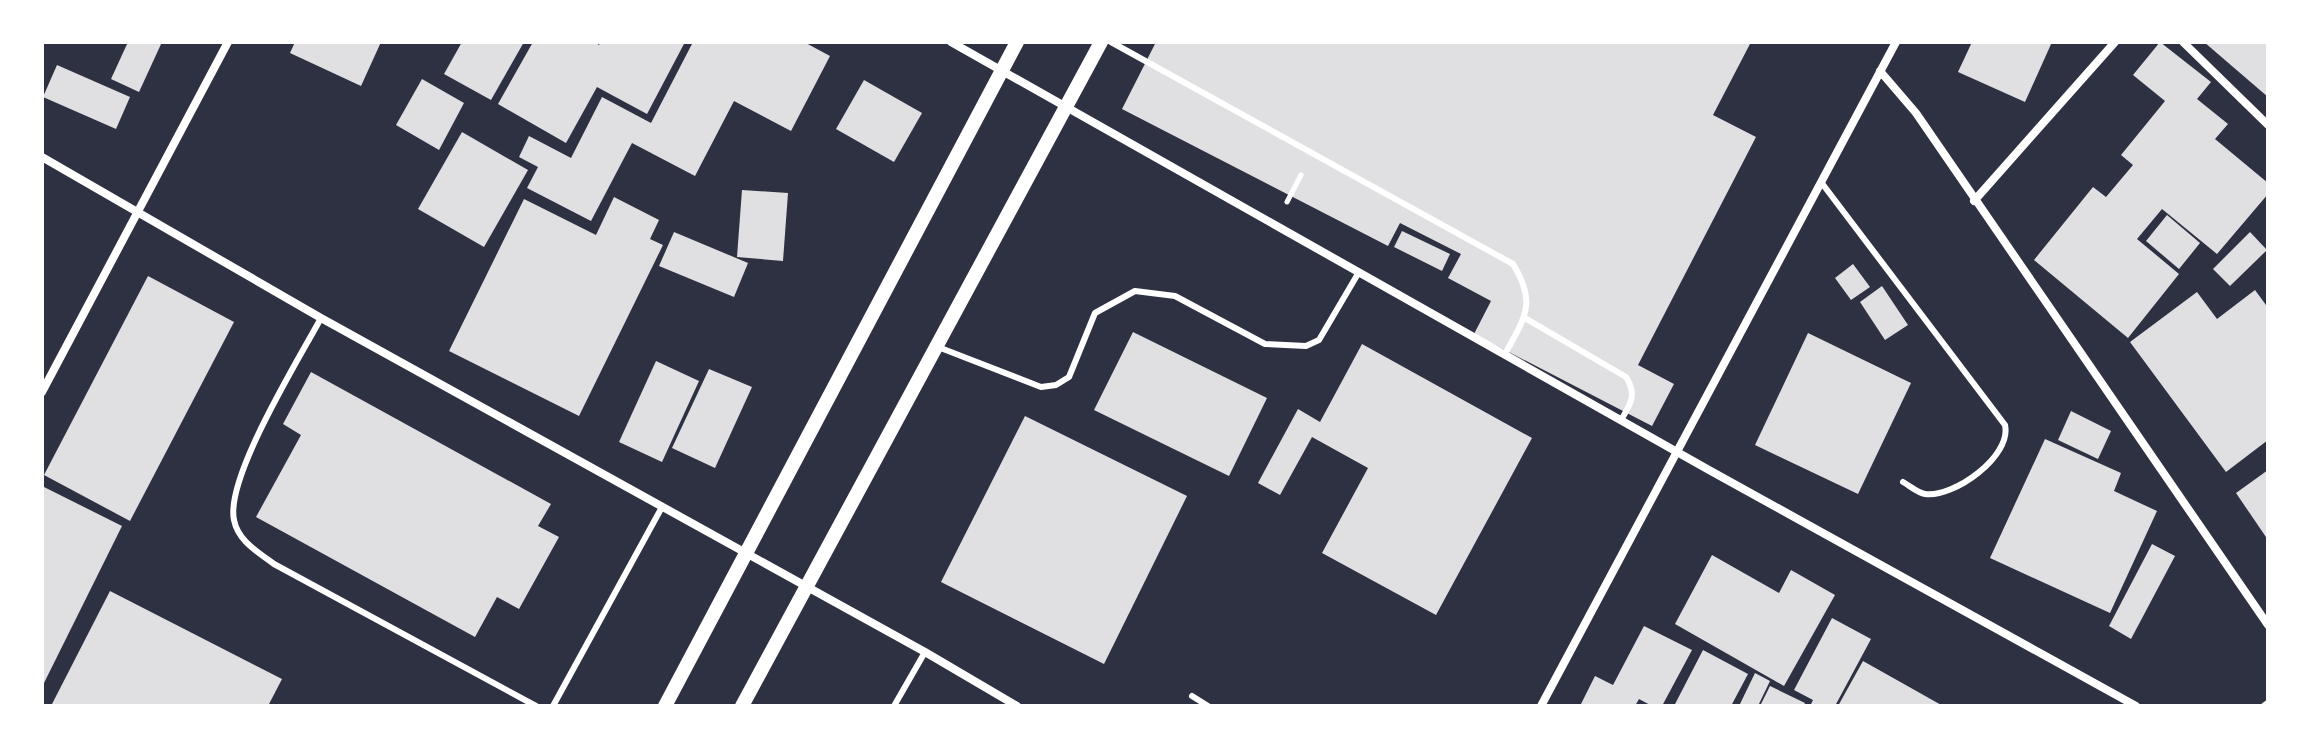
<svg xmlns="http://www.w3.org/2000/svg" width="2310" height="748" viewBox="0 0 2310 748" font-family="Helvetica,sans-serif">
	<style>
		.building { fill: #e0e0e3 }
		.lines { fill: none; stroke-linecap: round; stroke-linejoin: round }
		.path { stroke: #fff; stroke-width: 5 }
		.service { stroke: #fff; stroke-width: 6 }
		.minor { stroke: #fff; stroke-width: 8 }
		.tertiary { stroke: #fff; stroke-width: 14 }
	</style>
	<rect width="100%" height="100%" fill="#2d3142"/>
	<g class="building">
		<polygon points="128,42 162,42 139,92 111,79"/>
		<polygon points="295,42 381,42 361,86 290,53"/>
		<polygon points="462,42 524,42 491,100 444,74"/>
		<polygon points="533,42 595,42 599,45 601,42 685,42 647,114 597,87 566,143 498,104"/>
		<polygon points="693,42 804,42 830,56 791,131 734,101 695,176 632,143 591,221 527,188 538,167 519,157 529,136 571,158 602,97 651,123"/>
		<polygon points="1156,42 1751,42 1713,115 1756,137 1638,365 1674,384 1652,426 1474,334 1491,301 1448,278 1461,254 1400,223 1388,246 1122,109"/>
		<polygon points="1972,42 2052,42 2025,102 1958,72"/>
		<polygon points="2160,42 2211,82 2197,99 2228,124 2215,139 2268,183 2268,194 2217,254 2162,209 2137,239 2179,274 2128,338 2034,260 2093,187 2106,197 2133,165 2121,155 2165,101 2133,75"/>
		<polygon points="2204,42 2268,42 2268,97"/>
		<polygon points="57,65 130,97 116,129 43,97"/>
		<polygon points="422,79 464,103 439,150 396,125"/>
		<polygon points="864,80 922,113 894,162 836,129"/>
		<polygon points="462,132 528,170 484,247 418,209"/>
		<polygon points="742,190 788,193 783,261 737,257"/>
		<polygon points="614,197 659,220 650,239 663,245 579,416 449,351 524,199 596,235"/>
		<polygon points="2167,215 2200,243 2179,269 2146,241"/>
		<polygon points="1402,231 1450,254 1442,271 1394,247"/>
		<polygon points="674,232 748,263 734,297 659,266"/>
		<polygon points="2250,232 2267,250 2230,286 2213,269"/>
		<polygon points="1853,264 1870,287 1851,300 1835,278"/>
		<polygon points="148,276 234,322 130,521 44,475"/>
		<polygon points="1882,286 1908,325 1885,340 1860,302"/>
		<polygon points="2255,290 2266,305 2268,304 2268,440 2226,472 2130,342 2197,292 2217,319"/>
		<polygon points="1133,332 1267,398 1229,476 1094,410"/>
		<polygon points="1808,333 1911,383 1858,494 1755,445"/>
		<polygon points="1362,344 1532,438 1436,615 1322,553 1368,468 1312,437 1280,495 1258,483 1298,409 1320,422"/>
		<polygon points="656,361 699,381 662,462 619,442"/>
		<polygon points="709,369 752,387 715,468 672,448"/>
		<polygon points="311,372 551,504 538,526 559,537 519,609 497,597 475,637 256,517 301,435 283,424"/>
		<polygon points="2071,411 2111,431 2098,459 2058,440"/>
		<polygon points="1025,416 1187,496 1104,664 941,582"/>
		<polygon points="2045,439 2121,473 2114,491 2157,511 2110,613 1990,558"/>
		<polygon points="2268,470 2268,540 2236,493"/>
		<polygon points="42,486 122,526 42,687"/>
		<polygon points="2152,544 2175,556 2131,639 2109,626"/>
		<polygon points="1712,555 1779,593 1791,570 1835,595 1784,686 1675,624"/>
		<polygon points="110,591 282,679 268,706 51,706"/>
		<polygon points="1832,618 1871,639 1835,706 1810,706 1813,700 1794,690"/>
		<polygon points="1644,626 1692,650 1662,706 1652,706 1639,699 1635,706 1580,706 1595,676 1613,685"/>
		<polygon points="1703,650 1748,674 1731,706 1674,706"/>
		<polygon points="1863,661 1943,706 1838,706"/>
		<polygon points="1755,673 1770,681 1758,706 1739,706"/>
		<polygon points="1770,686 1805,703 1804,706 1760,706"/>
	</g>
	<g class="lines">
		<polyline class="path" points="1287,202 1301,175"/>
		<g class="service">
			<path d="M1111 42 1513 264C1537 303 1525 317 1505 354"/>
			<path d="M1821 182 2005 425C2012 456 1954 498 1925 494 1918 493 1910 486 1903 482"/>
			<path d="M321 318C299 359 225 478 234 520 238 541 258 552 274 564L536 706"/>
			<path d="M1525 318 1626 377C1637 394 1631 404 1621 420"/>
			<polyline points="938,347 1041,387 1056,385 1069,377 1095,313 1135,291 1175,296 1265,344 1306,346 1319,340 1359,272"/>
			<polyline points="1192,696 1208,706"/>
			<polyline points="553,706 662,507"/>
			<polyline points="894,706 925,652"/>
		</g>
		<g class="minor">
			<polyline points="951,42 1709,470 2136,706"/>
			<polyline points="2183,42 2268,125"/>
			<polyline points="1880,71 1916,113 2268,625"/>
			<polyline points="42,157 321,318 925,652 1017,706"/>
			<polyline points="1974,201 2115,42"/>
			<polyline points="42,392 228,42"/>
			<polyline points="1541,706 1896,42"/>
			<polyline points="2265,706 2268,704"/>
		</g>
		<g class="tertiary">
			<polyline points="665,706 1017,42"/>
			<polyline points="742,706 1101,42"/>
		</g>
	</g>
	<rect width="2310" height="748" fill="none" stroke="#ffffff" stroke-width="88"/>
</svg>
